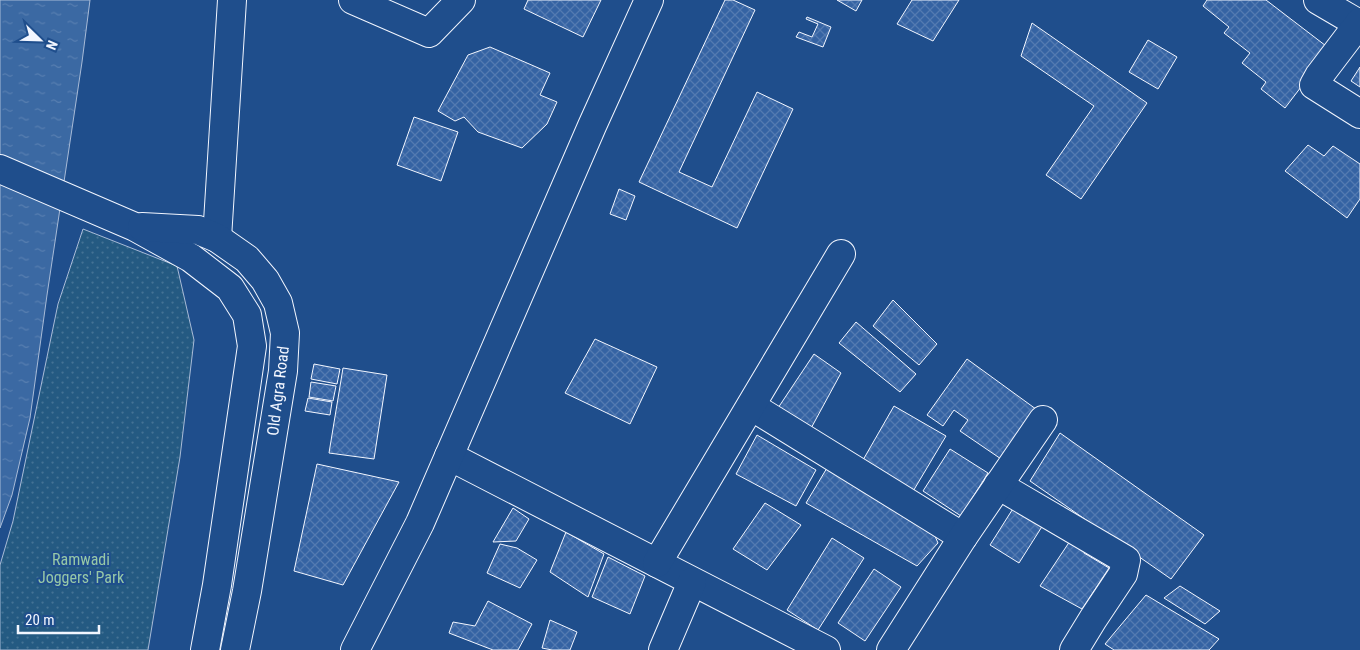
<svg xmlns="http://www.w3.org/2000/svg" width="1360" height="650" viewBox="0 0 1360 650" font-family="'Roboto Condensed',sans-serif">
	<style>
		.park { fill: url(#park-dots); stroke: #a8bbd7 }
		.water { fill: url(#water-ripples); stroke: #a8bbd7 }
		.building { fill: url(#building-cross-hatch); stroke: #f2f6ff }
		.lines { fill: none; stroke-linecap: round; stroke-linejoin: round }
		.minor-casing { stroke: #f2f6ff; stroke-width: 30 }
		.major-casing { stroke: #f2f6ff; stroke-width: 30 }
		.highway-casing { stroke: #f2f6ff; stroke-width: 30 }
		.minor { stroke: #1f4e8c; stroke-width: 28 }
		.major { stroke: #1f4e8c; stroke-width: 28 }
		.highway { stroke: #1f4e8c; stroke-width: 28 }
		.labels { text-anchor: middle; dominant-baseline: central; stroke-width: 4; stroke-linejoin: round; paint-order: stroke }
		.street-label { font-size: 16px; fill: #f2f6ff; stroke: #1f4e8c }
		.park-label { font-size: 16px; fill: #97c8a6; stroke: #1f4e8c }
	</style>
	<defs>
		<pattern id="park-dots" width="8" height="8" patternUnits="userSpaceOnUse" patternTransform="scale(1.25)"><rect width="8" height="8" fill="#245a82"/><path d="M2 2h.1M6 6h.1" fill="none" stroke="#447295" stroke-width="1.8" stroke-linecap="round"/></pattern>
		<pattern id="water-ripples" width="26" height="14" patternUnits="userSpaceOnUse" patternTransform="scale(1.25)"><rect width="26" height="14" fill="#3b69a3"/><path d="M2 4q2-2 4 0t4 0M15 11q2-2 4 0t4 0" fill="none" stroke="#587fb1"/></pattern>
		<pattern id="building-cross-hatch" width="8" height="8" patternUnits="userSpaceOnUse" patternTransform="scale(1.25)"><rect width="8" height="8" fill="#3563a3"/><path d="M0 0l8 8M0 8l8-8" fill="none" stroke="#537ab1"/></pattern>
	</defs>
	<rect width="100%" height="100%" fill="#1f4e8c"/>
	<polygon class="park" points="83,229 177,266 194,340 180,457 148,650 0,650 0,565 13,521 58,304"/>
	<polygon class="water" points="0,0 90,0 82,62 47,295 30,418 12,495 0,528"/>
	<g class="building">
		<polygon points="528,0 601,0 583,37 524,9"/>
		<polygon points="725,0 733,0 755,10 679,172 712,187 757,92 793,109 737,228 639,182"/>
		<polygon points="837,0 862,0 856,11"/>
		<polygon points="912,0 959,0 933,41 897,24"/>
		<polygon points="1207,0 1266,0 1330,49 1285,108 1261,89 1266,82 1242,63 1250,53 1224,33 1229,27 1203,6"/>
		<polygon points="807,17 831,27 823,47 796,37 799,32 812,37 818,24 806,19"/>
		<polygon points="1032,23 1147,103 1081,199 1046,175 1094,106 1021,56"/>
		<polygon points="1148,40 1177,57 1158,89 1129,72"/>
		<polygon points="490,47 550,73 540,95 557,102 547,124 522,148 478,132 464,117 455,121 438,111 468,55"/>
		<polygon points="1360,67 1360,87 1351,81"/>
		<polygon points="414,117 458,132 441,181 397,165"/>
		<polygon points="1308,145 1324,156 1333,146 1360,164 1360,199 1347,218 1285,171"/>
		<polygon points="619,189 635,196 626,220 610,214"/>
		<polygon points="893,300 937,344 919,365 873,326"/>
		<polygon points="856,322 916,374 900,392 839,343"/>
		<polygon points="595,339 657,367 630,424 565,393"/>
		<polygon points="814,354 841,373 809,432 776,411"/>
		<polygon points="967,359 1040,412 1004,461 960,431 968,420 954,410 943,426 927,415"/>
		<polygon points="314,364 340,369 337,384 311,379"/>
		<polygon points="343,368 387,375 374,459 329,453"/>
		<polygon points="311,382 336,386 333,401 309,397"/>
		<polygon points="308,398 332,402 330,415 305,411"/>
		<polygon points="894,406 946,436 912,493 863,460"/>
		<polygon points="1060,433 1204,535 1171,579 1030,481"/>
		<polygon points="757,435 816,470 796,506 736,474"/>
		<polygon points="950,449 988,473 961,516 923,491"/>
		<polygon points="317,464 399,482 343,585 294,571"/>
		<polygon points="827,468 931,527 938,543 917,566 806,503"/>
		<polygon points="765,503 801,525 767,570 733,549"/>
		<polygon points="1014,507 1043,525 1019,563 990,545"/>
		<polygon points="513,508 529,519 516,541 493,542"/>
		<polygon points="566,532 604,554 588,597 550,572"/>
		<polygon points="832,538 864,558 818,630 787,610"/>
		<polygon points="1072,538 1086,546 1084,553 1109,568 1082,609 1040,586"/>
		<polygon points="500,544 517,548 537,560 520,588 487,573"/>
		<polygon points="608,557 645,576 630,614 592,597"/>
		<polygon points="874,569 901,587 865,641 838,623"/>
		<polygon points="1180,586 1220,611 1205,624 1164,598"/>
		<polygon points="1146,595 1219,639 1209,650 1114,650 1105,644"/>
		<polygon points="488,601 532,624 518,650 493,650 449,633 453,622 475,626"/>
		<polygon points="550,620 577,632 570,650 552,650 542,648"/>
	</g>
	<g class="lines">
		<g class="minor-casing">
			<g id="minor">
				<polyline points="353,0 429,33 461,0"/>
				<polyline points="1318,0 1359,24"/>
				<polyline points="1360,22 1319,76 1314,85 1360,114"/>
				<polyline points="217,238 232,0"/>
				<polyline points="751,406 963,537"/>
				<polyline points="449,456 826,650"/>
				<polyline points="998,485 1126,560 1123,574 1093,619 1074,650"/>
				<polyline points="657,563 841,254"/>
				<polyline points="663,650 692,582"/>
				<polyline points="891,650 963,537 1043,420"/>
			</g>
		</g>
		<g class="major-casing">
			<polyline id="major" points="355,650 420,523 592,126 649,0"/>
		</g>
		<g class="highway-casing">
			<g id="highway">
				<polyline points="0,169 135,227 191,258 230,288 247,315 252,346 217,585 205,650"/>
				<polyline points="142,227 198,230 217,238 247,259 265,280 278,303 285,333 283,371 247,591 235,650"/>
			</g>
		</g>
		<use href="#minor" class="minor"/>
		<use href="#major" class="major"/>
		<use href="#highway" class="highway"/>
	</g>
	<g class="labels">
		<g class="street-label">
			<text transform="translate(278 391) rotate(-83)">Old Agra Road</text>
		</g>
		<g class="park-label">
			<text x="81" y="559">Ramwadi<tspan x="81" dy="18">Joggers' Park</tspan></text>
		</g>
	</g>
	<g transform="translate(40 40) rotate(113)" stroke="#1f4e8c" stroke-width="4" paint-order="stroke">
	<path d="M0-4L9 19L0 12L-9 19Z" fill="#f2f6ff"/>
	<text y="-8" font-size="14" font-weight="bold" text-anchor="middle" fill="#f2f6ff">N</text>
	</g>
	<path d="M18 625v8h81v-8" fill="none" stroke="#f2f6ff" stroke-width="2.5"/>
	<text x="25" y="625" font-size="15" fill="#f2f6ff" stroke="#1f4e8c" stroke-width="4" paint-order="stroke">20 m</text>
</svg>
